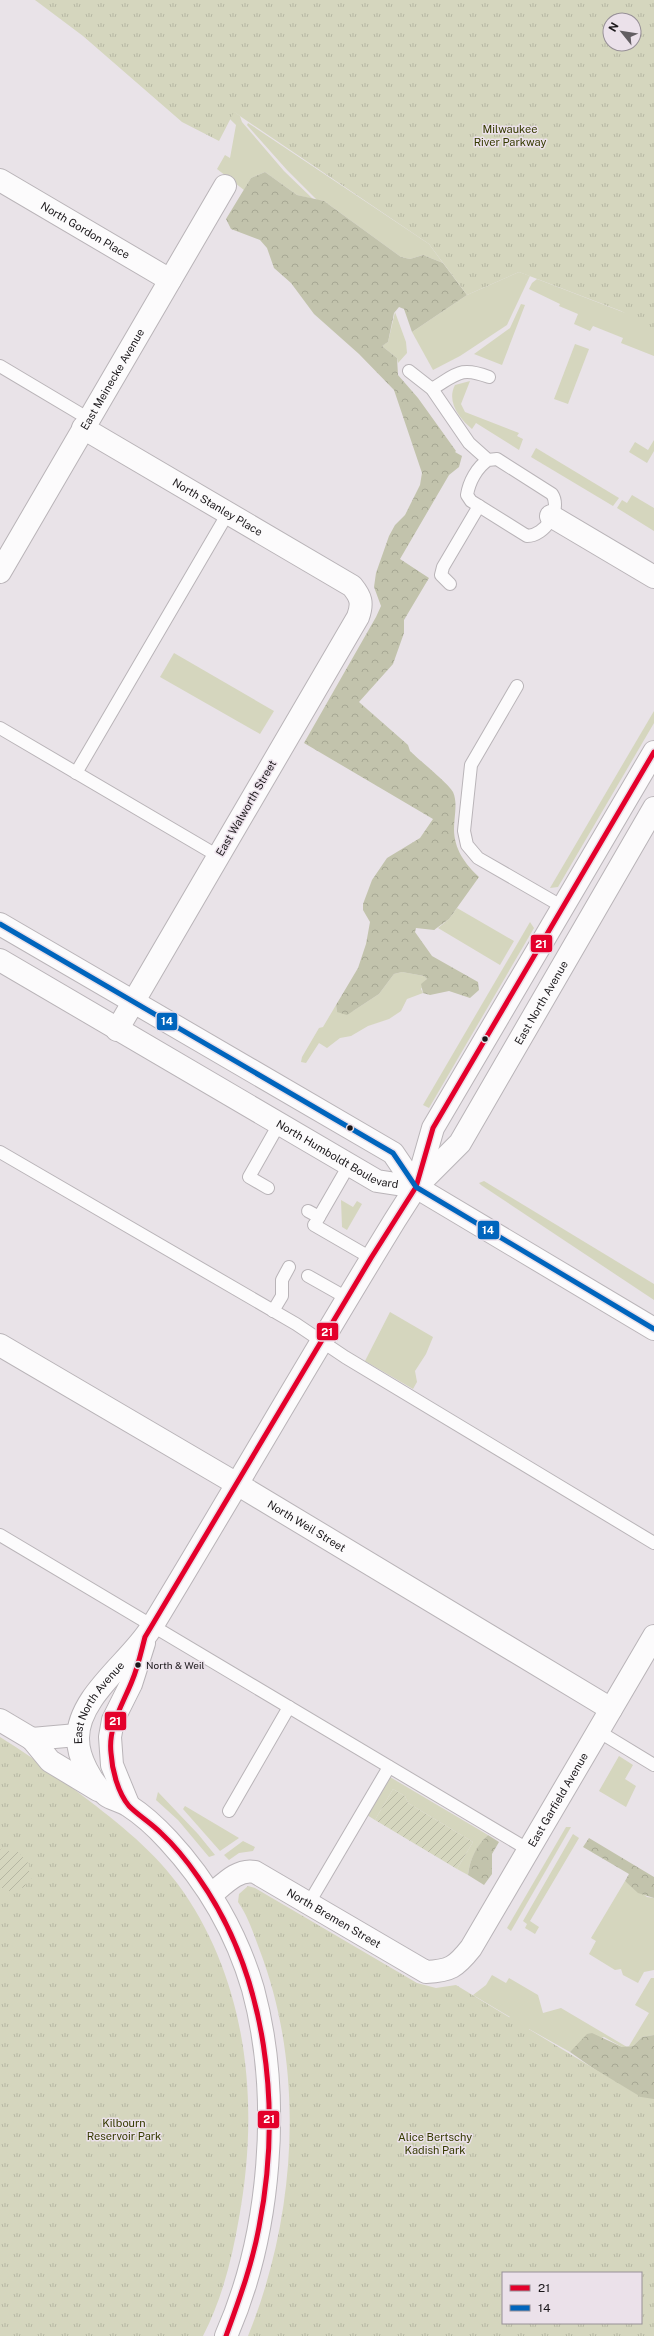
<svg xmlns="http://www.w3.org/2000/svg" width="654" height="2336" viewBox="0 0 654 2336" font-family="'Public Sans',sans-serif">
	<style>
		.grass { fill: #d5d6be }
		.forest { fill: url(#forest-crowns) }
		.park { fill: url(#park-tufts); fill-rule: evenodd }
		.garden { fill: url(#garden-furrows) }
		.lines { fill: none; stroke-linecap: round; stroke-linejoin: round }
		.lane-casing { stroke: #b9b4b8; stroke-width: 14 }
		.street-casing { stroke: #b9b4b8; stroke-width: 24 }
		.secondary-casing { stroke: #b9b4b8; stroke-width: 24 }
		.lane { stroke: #fcfbfc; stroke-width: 12 }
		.street { stroke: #fcfbfc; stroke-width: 22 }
		.secondary { stroke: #fcfbfc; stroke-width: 22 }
		.bus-1-casing { stroke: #ebe1ea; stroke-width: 8 }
		.bus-2-casing { stroke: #ebe1ea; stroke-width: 8 }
		.bus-1 { stroke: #e4002b; stroke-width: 5 }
		.bus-2 { stroke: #0065bd; stroke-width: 5 }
		.bus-dot { fill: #1a171a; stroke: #ebe1ea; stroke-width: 1.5 }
		.labels { text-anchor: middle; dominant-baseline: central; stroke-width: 3; stroke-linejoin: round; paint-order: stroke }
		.bus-label { font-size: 10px; fill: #1a171a; stroke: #ebe1ea; text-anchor: start }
		.park-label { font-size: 11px; fill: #353a00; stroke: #ebe1ea }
		.street-label { font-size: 11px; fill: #1a171a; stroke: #ebe1ea }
		.line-badge { stroke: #ebe1ea; stroke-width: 1.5 }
		.badge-label { font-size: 11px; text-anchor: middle; font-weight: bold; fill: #fff }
	</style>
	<defs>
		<pattern id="forest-crowns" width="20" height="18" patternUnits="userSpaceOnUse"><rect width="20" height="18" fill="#c2c3ac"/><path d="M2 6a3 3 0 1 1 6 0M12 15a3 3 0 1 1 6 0" fill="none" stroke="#a6a793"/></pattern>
		<pattern id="park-tufts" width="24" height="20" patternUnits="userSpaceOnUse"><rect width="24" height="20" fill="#d5d6be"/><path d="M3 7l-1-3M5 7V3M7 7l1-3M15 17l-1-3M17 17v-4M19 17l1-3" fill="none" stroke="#b6b7a3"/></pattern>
		<pattern id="garden-furrows" width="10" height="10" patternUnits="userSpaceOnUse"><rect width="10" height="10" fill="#d5d6be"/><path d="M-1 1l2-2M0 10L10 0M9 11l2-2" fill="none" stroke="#b6b7a3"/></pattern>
	</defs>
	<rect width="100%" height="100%" fill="#e9e3e8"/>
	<g class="grass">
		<polygon points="187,77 240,116 242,122 284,171 313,199 297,195 265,172 251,178 244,190 217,169 225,155 230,158 236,125"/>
		<polygon points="248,123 429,244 443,263 423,255 410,259 401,257 324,201 317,200 287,170 247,125"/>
		<polygon points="519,272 530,276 507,325 460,356 433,370 412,332 467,295"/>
		<polygon points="537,279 654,324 654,356 621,343 623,338 593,326 590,331 574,324 578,314 559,306 560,304 529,289 532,283"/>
		<polygon points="521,304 525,305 502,365 474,354 510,328"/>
		<polygon points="395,312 406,342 407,353 398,363 397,358 382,346 388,342"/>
		<polygon points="575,344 589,349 568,404 554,399"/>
		<path d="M470 381 461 404 465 412 519 433 517 436 523 439 519 450 476 423 472 429C460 419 446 402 455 385Z"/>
		<polygon points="654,440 654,451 647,463 629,452 635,442 648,450"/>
		<polygon points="536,448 619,498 613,506 531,457"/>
		<polygon points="632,495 654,508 654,531 617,508 622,500 627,503"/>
		<polygon points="174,653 274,711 260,734 160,677"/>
		<polygon points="654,711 654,723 558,887 550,888"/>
		<polygon points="457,908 514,941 500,965 438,928 449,919"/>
		<polygon points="530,922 534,928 429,1108 423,1105"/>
		<polygon points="402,972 424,976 427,979 421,989 423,993 407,999 401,1011 389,1019 368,1026 351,1036 340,1038 327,1048 319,1043 306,1063 301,1062 302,1057 319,1028 323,1027 336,1005 337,1012 353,1011 379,994 394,974"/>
		<polygon points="484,1181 654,1284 654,1300 481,1185 479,1183"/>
		<polygon points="341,1200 353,1207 357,1201 362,1204 347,1230 342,1227"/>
		<polygon points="390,1312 433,1337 426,1354 415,1371 417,1382 413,1389 365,1361"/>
		<polygon points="619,1756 633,1765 625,1779 636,1786 626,1807 599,1791"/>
		<path d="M390 1777 488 1835C476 1847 470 1859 468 1875L457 1869 473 1842 408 1803 405 1796 393 1789 375 1820 367 1815Z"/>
		<polygon points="158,1792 198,1834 215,1855 209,1857 178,1820 156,1800"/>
		<polygon points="185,1806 239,1838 220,1851 183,1809"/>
		<polygon points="566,1827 571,1827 511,1931 507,1928"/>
		<polygon points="573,1834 579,1838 530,1921 539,1927 535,1934 525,1928 527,1924 523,1921"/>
		<polygon points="243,1841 255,1847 253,1851 239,1853 229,1860 224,1855"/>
		<polygon points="625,1881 647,1897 654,1898 654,1970 644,1972 638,1983 623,1975 621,1969 615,1970 589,1954 596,1941 591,1938"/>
		<polygon points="492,1975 506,1983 509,1978 538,1995 543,2013 561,2008 627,2047 622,2047 604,2037 579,2044 570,2052 529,2029 472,2044 510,2017 473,1995 486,1985"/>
		<polygon points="651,1978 654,1978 654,2035 642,2037 633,2046 629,2046 649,2013 635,2005"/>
	</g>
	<g class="forest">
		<path d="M265 172 297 195 324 201 401 257 410 259 423 255 443 263 467 295 412 332 404 309 399 307 394 313 388 342 382 346 397 358 398 375 418 398 456 451 455 452 462 456 459 467 449 475 400 559 429 578 404 620V633L393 664 359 702 408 745 410 751C419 760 448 783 453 792 458 803 454 817 454 829 454 849 465 864 479 877L449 919 434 930 416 928 415 932 432 956 478 982 479 990 470 998 449 991 430 995 423 993 421 984 427 979 424 976 402 972 394 974 379 994 347 1015 337 1012 336 1005 358 968 366 944 370 922 363 910V904L372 880 387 858 420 838 433 819 304 743 376 617 381 606 374 587 376 573 389 536 395 525 405 515 420 485 422 473 394 390 359 354 314 314 291 283 274 268 267 248 260 240 231 229 226 219 251 178Z"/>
		<path d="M488 1835 499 1842 492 1854V1874L484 1885 468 1875C470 1859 476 1846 488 1835Z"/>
		<polygon points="589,1838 654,1877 654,1898 638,1893 625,1881 629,1874 583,1847"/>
		<polygon points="592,2033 622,2047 633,2046 642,2037 654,2035 654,2111 570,2052 587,2034"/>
	</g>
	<g class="park">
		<path d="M35 0H654V330L621 311 519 272 467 295 429 244 234 112 219 141 182 122 83 36ZM610 20H634V44H610Z"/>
		<path d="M0 1737C27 1753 51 1772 75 1790 112 1818 149 1846 177 1883 248 1979 260 2104 239 2218 232 2259 222 2299 203 2336H0Z"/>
		<path d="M248 1886 255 1888 417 1983 436 1988 456 1985 641 2097 654 2099V2336H248C296 2218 306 2072 260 1951 254 1935 248 1916 238 1902L239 1894ZM503 2273H641V2323H503Z"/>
	</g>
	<g class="garden">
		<polygon points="393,1789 405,1796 408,1803 473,1842 457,1869 375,1820"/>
		<polygon points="4,1847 7,1851 18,1852 29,1864 29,1873 32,1878 28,1879 24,1888 19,1887 18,1890 14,1888 12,1892 0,1887 0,1850"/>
	</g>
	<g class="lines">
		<g class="lane-casing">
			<g id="lane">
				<polyline points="0,366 89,419"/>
				<path d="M409 371 432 389 469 443 488 460 497 459 552 494C562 509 545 536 527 536L471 501 467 495C469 482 477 467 488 460"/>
				<path d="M432 389C457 374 460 366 489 377"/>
				<polyline points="450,584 441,575 443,567 479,506"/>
				<polyline points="517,686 471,765 464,831 467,845 478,858 563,907"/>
				<polyline points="0,728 218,856"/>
				<polyline points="76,773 228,513"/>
				<polyline points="0,1152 296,1324 345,1357 654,1543"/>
				<polyline points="268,1188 249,1177 279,1124"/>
				<polyline points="308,1211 319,1217 315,1224"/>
				<polyline points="319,1217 349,1165"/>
				<polyline points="314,1225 371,1258"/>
				<polyline points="308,1276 347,1298"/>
				<polyline points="273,1311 282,1296 282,1280 289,1267"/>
				<polyline points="0,1535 529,1850"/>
				<polyline points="598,1731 654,1765"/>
				<polyline points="229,1811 289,1707"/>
				<polyline points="309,1903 389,1767"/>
			</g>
		</g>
		<g class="street-casing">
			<g id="street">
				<path id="s1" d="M0 180 170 280"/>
				<path id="s2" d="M83 428 352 586C361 597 363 603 358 617L117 1030"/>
				<polyline points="551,516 654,577"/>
				<path id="s3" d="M0 572 225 186"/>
				<path id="s4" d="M0 1345 237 1484 611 1709"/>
				<polyline points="0,1720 32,1739"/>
				<path id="s5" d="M211 1895C223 1885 238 1868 255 1872L426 1972C450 1971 456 1967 471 1948L654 1636"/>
			</g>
		</g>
		<g class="secondary-casing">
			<g id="secondary">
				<polyline points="0,924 393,1153 416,1187"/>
				<path id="s6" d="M0 960 377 1181 416 1187 654 1329"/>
				<polyline points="417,1184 433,1128 654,752"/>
				<polyline points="32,1739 50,1761 98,1790"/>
				<polyline points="32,1739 77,1735"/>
				<polyline points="128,1804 112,1765 110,1737 113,1720 131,1684 144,1643"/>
				<path id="s7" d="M226 2336C271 2234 282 2097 253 1989 237 1934 207 1882 168 1840 156 1827 143 1815 129 1806 122 1801 113 1800 106 1795 91 1783 78 1757 78 1739 77 1697 131 1661 151 1628 233 1493 312 1355 395 1220L416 1187 460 1143 654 808"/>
			</g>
		</g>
		<use href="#lane" class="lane"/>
		<use href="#street" class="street"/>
		<use href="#secondary" class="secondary"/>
		<g class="bus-1-casing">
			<path id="bus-1" d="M226 2336C239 2300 252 2265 259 2227 282 2110 268 1976 198 1877 187 1861 175 1846 161 1833 151 1823 139 1816 129 1806 118 1793 112 1770 111 1753 108 1726 123 1704 132 1681 138 1667 141 1652 145 1637L371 1258 416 1187 433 1128 654 752"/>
		</g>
		<g class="bus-2-casing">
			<polyline id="bus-2" points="0,924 393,1153 416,1187 654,1329"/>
		</g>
		<use href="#bus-1" class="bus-1"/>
		<use href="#bus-2" class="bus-2"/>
	</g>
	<g class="bus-dot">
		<circle cx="485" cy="1039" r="3.5"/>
		<circle cx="350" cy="1128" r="3.5"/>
		<circle cx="138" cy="1665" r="3.5"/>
	</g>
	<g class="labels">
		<g class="bus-label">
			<text x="146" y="1665">North &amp; Weil</text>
		</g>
		<g class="park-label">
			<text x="510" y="129">Milwaukee<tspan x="510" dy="13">River Parkway</tspan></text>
			<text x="124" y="2123">Kilbourn<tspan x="124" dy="13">Reservoir Park</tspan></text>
			<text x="435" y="2137">Alice Bertschy<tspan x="435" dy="13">Kadish Park</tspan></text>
		</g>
		<g class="street-label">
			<text stroke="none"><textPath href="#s1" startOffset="99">North Gordon Place</textPath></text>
			<text stroke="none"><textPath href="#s3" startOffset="223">East Meinecke Avenue</textPath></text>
			<text stroke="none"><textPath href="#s2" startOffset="156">North Stanley Place</textPath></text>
			<text transform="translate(246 808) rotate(-60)">East Walworth Street</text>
			<text stroke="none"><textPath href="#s7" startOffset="1543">East North Avenue</textPath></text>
			<text stroke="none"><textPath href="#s6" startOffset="390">North Humboldt Boulevard</textPath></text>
			<text stroke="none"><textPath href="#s4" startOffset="356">North Weil Street</textPath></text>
			<text stroke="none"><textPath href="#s7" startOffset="711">East North Avenue</textPath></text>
			<text stroke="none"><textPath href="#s5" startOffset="475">East Garfield Avenue</textPath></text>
			<text stroke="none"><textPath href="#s5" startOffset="143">North Bremen Street</textPath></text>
		</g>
	</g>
	<g class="line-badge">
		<rect x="530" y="934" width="23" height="19" rx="4" fill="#e4002b"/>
		<rect x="156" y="1012" width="22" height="19" rx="4" fill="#0065bd"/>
		<rect x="477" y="1220" width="23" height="20" rx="4" fill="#0065bd"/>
		<rect x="316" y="1322" width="23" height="19" rx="4" fill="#e4002b"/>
		<rect x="104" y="1711" width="23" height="20" rx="4" fill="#e4002b"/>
		<rect x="257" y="2110" width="23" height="19" rx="4" fill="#e4002b"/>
	</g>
	<g class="badge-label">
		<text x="541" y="948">21</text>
		<text x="167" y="1025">14</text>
		<text x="488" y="1234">14</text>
		<text x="327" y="1336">21</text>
		<text x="115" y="1725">21</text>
		<text x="269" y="2123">21</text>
	</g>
	<rect x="502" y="2272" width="140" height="52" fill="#ebe1ea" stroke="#979097"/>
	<rect x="510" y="2285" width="20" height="6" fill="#e4002b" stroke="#979097"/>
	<text x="538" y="2292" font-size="12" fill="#1a171a">21</text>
	<rect x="510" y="2305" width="20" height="6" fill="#0065bd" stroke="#979097"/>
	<text x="538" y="2312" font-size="12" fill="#1a171a">14</text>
	<g transform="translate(622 32) rotate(300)"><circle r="19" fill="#ebe1ea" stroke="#979097"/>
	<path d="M0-3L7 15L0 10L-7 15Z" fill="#625e62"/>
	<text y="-6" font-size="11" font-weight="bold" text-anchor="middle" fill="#1a171a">N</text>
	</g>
</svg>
